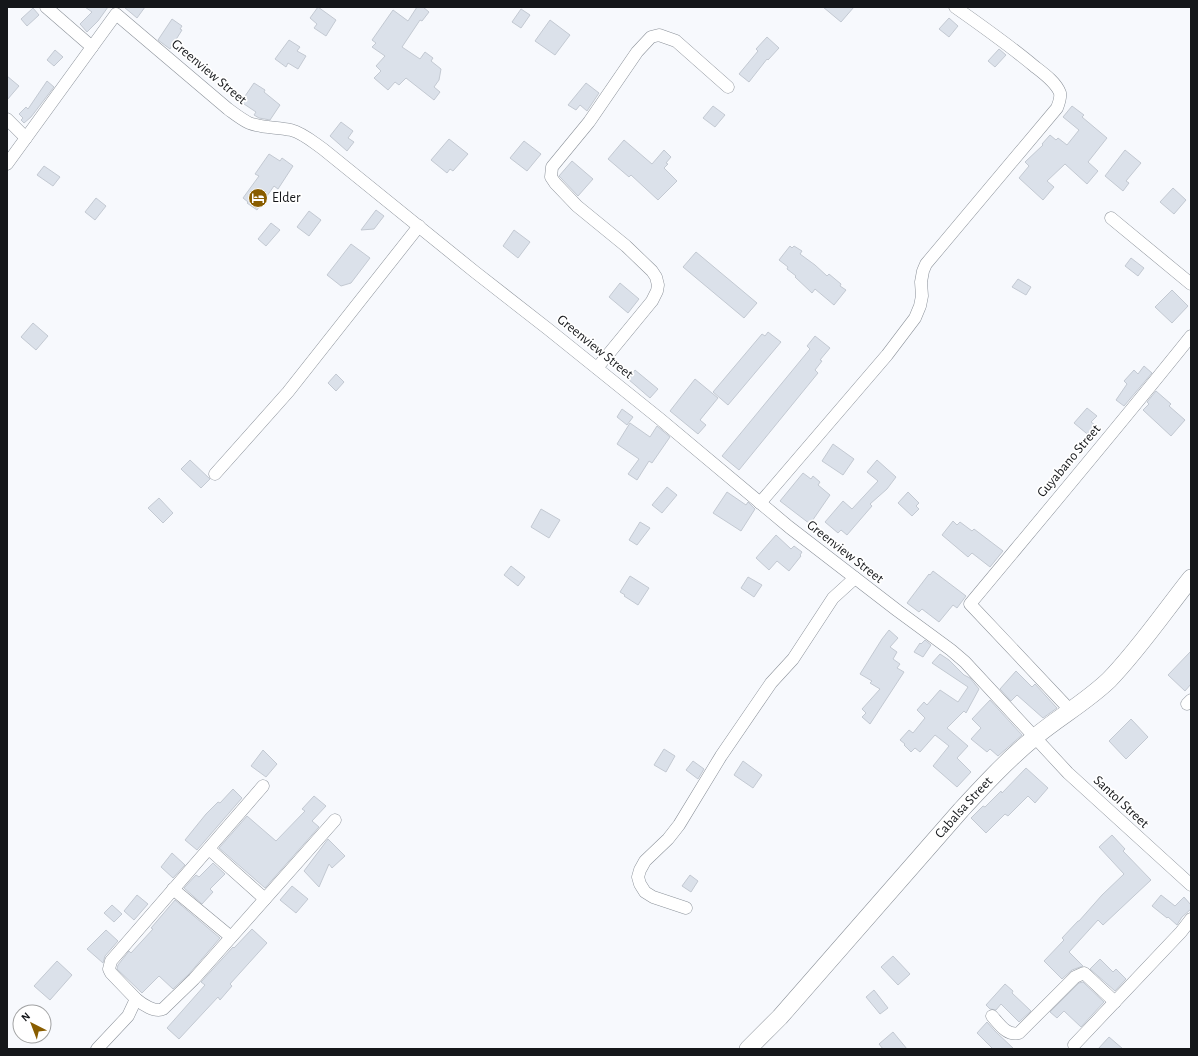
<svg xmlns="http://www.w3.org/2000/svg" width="1198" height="1056" viewBox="0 0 1198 1056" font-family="'Alegreya Sans',sans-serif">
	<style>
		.building { fill: #dbe1ea; stroke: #c3c9d2 }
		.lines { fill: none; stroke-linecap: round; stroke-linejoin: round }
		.street-casing { stroke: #8c929a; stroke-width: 13 }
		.secondary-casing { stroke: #8c929a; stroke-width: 18 }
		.street { stroke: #fff; stroke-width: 12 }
		.secondary { stroke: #fff; stroke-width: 17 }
		.labels { text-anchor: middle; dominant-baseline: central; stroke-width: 3.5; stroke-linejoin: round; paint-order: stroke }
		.street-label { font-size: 14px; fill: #15171a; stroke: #fff }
		.poi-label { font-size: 14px; fill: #15171a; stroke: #fff; text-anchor: start }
	</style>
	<rect width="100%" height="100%" fill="#f7f9fd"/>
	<g class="building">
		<polygon points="85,7 108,7 98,21 87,32 80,24 92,12"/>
		<polygon points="124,7 145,7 137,18"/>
		<polygon points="318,7 336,20 326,36 314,28 317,24 310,18"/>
		<polygon points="417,7 423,7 429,12 422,21 420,20 402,47 420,59 425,52 433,58 431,61 441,69 439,80 434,87 440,92 434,100 406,78 399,85 395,82 388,90 374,78 381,71 376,66 385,56 372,47 376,43 372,40 393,10 408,21"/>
		<polygon points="823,7 854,7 841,22"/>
		<polygon points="33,8 39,15 27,26 21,19"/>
		<polygon points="521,9 530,15 521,28 512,22"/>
		<polygon points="949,18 958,26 949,37 939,29"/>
		<polygon points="172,19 182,26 180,29 182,30 170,49 158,40"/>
		<polygon points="550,20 570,35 555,55 535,41"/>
		<polygon points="767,37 779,48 768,60 767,59 749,82 739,74 758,51 756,49"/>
		<polygon points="289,40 300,47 297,51 306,56 298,69 288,63 286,67 275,59"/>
		<polygon points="999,49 1006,55 995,67 988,61"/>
		<polygon points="55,50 63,57 54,66 47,60"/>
		<polygon points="7,76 19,86 7,100"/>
		<polygon points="47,81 54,87 31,117 24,123 21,120 23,118 19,114 26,107 28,109"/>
		<polygon points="254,83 265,90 264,92 280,105 270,120 259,118 254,115 256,112 241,102"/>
		<polygon points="586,83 599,93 587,111 580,105 576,110 568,105"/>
		<polygon points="713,106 725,115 715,127 703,118"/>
		<polygon points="1072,106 1084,115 1082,117 1107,138 1088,162 1098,171 1087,184 1065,164 1047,181 1054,187 1043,200 1019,178 1029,166 1025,162 1043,145 1042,144 1050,135 1056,140 1058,138 1067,145 1079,130 1063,117"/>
		<polygon points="341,122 353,131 348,138 354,142 347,151 330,136"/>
		<polygon points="449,139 468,154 453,171 450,169 447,173 431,160"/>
		<polygon points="624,140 652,164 664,150 671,157 666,163 668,164 664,168 677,181 658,200 631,175 629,177 608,159"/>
		<polygon points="524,141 541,154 527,171 510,158"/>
		<polygon points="1125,150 1141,163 1126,181 1129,183 1123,191 1105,176"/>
		<polygon points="269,154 280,161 282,158 293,166 278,189 274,186 257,210 247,203 248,202 243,198 259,176 255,174"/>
		<polygon points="572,161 593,179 578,196 559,176"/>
		<polygon points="44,166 60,177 53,186 37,175"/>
		<polygon points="1173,188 1186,200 1174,214 1160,202"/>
		<polygon points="96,198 106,206 95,220 85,212"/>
		<polygon points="376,210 384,216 374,229 361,230"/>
		<polygon points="309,211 321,220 309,236 297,227"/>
		<polygon points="271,223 280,230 266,246 258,239"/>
		<polygon points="514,230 530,242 518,258 503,246"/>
		<polygon points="351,244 370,258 351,283 341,286 327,275"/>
		<polygon points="790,246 792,248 794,246 802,251 800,254 815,265 827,276 829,274 841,284 840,286 846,290 834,305 815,289 812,293 795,277 796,276 787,269 788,267 779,260"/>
		<polygon points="696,252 757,303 744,318 683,267"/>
		<polygon points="1131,258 1144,268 1138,276 1125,266"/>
		<polygon points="1018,279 1031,287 1026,295 1012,287"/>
		<polygon points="620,283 639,299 628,313 609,297"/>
		<polygon points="1172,290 1188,306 1172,323 1155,307"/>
		<polygon points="33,323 48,336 36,350 21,337"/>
		<polygon points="768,332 781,342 728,405 713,392 762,334 765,336"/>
		<polygon points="815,336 830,348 820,360 822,361 815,370 818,373 739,470 722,456 810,349 807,346"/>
		<polygon points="1144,366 1152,373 1124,406 1116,400 1127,384 1124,381 1134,370 1138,374"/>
		<polygon points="635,370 658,389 650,398 628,379"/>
		<polygon points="336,374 344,382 336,391 328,383"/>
		<polygon points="695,379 718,398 700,420 706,425 698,434 670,411"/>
		<polygon points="1156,391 1171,404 1169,406 1185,420 1171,436 1143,410 1149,404 1147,402"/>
		<polygon points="1087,408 1097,416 1091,422 1095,425 1094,427 1098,431 1092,438 1074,423"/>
		<polygon points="622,409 633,417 627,425 617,417"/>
		<polygon points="630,423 650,437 657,426 670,437 652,463 649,461 637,480 628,474 639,459 617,444"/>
		<polygon points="833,444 854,459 843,475 822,461"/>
		<polygon points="190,460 210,479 201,488 181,469"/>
		<polygon points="877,460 896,477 887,489 870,504 872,506 847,535 841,530 838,533 825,522 843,501 852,509 878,481 867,472"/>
		<polygon points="803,473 811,479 813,476 820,482 818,485 830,495 810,524 780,501"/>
		<polygon points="667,487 677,495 662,513 652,505"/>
		<polygon points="727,492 746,505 748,502 755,509 741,531 713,513"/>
		<polygon points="908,492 919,503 916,506 919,509 912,516 898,503"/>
		<polygon points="159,498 173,513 163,523 148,508"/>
		<polygon points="541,509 560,520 549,538 531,527"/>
		<polygon points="953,521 957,525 960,522 972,531 974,529 1003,551 990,567 972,553 968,557 942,535"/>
		<polygon points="640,522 650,528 637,545 629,540"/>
		<polygon points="776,535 791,549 794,546 802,552 800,555 801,556 789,571 777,561 769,570 756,558"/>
		<polygon points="511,566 525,577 518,586 504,575"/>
		<polygon points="933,571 966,596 957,608 953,605 939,622 922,609 919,612 907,603 929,574 930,575"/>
		<polygon points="630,576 649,588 638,605 624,596 625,595 620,592"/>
		<polygon points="748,577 762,585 754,597 741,588"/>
		<polygon points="889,630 898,638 890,647 897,652 893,659 900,664 897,668 904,672 870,724 862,717 866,713 862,709 880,689 870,683 872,681 860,674 882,639"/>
		<polygon points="925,640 931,645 923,657 914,652 920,643 921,644"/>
		<polygon points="1191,651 1191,684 1185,691 1168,675"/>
		<polygon points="940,654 949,660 964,675 970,678 979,689 966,713 964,711 947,728 968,746 957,758 971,772 957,787 933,766 949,746 935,735 920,752 915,748 911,752 904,745 905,744 900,740 909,730 913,733 925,718 917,710 924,702 927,705 940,690 958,702 968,687 932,663"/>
		<polygon points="1016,671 1032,687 1035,684 1057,708 1043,718 1017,695 1011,701 1000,689"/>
		<polygon points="990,700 1022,735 998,756 990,749 987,752 971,739 981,728 972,719"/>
		<polygon points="1131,719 1148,737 1126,759 1109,741"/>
		<polygon points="664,749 675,756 666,772 654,765"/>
		<polygon points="263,750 277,764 266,777 251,766"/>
		<polygon points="693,761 704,769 698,779 686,770"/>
		<polygon points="743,761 762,775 753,788 734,775"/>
		<polygon points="1026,768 1048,788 1035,803 1028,796 1008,816 1005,814 986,833 971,818 983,806 985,807 1001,791 1002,793"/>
		<polygon points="233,789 242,798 197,850 185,840 206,814 218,802 220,803"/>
		<polygon points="314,796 326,806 312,821 319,827 265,888 219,848 247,816 276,841 305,811 302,809"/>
		<polygon points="1112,835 1125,849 1123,851 1151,880 1103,925 1098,920 1069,952 1083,966 1072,970 1062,979 1044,961 1064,940 1062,938 1078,921 1079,921 1102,895 1124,874 1099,847"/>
		<polygon points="328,839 345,856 332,868 329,864 319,887 304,871"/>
		<polygon points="172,853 185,865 173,878 161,867"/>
		<polygon points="213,863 225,874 210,889 213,892 202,904 184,888 196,875 199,877"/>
		<polygon points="690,875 698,881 691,892 682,886"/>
		<polygon points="292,886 308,899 296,913 280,900"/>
		<polygon points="137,895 148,904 134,920 124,911"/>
		<polygon points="1161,895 1175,906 1184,897 1191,905 1191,909 1182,917 1177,925 1168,917 1167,918 1152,906"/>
		<polygon points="175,900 220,938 189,974 173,989 159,976 142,993 117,969 118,965 129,951 131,953 153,929 151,928"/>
		<polygon points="112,905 122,914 114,922 104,913"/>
		<polygon points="252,929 267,943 230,984 232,986 220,1000 218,997 179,1039 167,1028 205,985 201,982 233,947 234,948"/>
		<polygon points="106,930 118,941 105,956 103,963 87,949"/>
		<polygon points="893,956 910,974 898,985 881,967"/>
		<polygon points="1100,959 1113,972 1116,969 1126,979 1115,991 1090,969"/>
		<polygon points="57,961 72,975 50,1000 34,986"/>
		<polygon points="1083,982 1104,1002 1081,1027 1064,1011 1057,1018 1050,1012 1079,983"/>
		<polygon points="1005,984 1013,991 1012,993 1031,1011 1019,1022 1001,1004 996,1010 990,1009 986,1005"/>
		<polygon points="874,990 888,1008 880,1014 866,997"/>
		<polygon points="987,1022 995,1031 1014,1049 993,1049 977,1033"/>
		<polygon points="893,1032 907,1049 883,1049 879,1044"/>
		<polygon points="1109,1037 1123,1049 1098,1049"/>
	</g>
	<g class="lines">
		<g class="street-casing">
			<g id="street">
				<polyline points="46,7 92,47"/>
				<polyline points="7,119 26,138"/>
				<path d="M7 164 116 14 228 109C235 114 241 119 249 123 262 128 277 127 291 130 303 133 313 142 323 149L475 272 548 329 660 419 789 527 898 611 951 650 965 662 1068 773 1191 885"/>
				<polyline points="1111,218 1191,284"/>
				<polyline points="597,368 652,301 657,291 658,285 656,277 652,271 626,246 577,206 555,183 551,177 552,167 589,122 637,52 651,37 659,35 676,41 728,87"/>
				<polyline points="215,474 288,392 419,226"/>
				<path d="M760 503 887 355 915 318 920 306 922 296 921 282 923 271 926 264 1057 108C1059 103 1061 98 1060 93 1056 82 1043 73 1034 66 1009 45 982 26 955 7"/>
				<polyline points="1187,704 1191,700"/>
				<path d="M1071 711 970 604C1044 515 1119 426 1191 336"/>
				<polyline points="209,849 265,899"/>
				<polyline points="173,889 231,937"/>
				<polyline points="686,908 653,897 645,892 640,884 638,877 640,870 645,861 668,839 679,825 721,756 771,683 793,659 833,598 855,578"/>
				<path d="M136 999C142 1004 155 1013 163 1009L194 979 335 820"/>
				<path d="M992 1016C1000 1025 1007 1036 1019 1033L1075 977 1084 973 1115 1002"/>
				<polyline points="1074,1045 1181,932 1191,919"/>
				<polyline points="97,1049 128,1016 136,999 111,973 109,969 111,961 263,786"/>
			</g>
		</g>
		<g class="secondary-casing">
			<g id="secondary">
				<path id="s1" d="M748 1049 780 1017 961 810C984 785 1008 759 1035 737 1059 717 1086 702 1109 680 1139 649 1164 612 1191 578"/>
			</g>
		</g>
		<use href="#street" class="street"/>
		<use href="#secondary" class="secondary"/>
	</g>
	<defs>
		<g id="hotel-disc" transform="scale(1)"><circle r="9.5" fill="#895d00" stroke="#fff"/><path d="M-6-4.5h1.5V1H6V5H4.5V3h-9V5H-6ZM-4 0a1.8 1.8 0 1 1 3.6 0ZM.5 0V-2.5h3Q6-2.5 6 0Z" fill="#fff"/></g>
	</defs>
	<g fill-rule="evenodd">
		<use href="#hotel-disc" x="258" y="198"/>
	</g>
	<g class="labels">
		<g class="street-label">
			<text transform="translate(209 72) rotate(40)">Greenview Street</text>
			<text transform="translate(595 347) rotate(39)">Greenview Street</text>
			<text transform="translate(1069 461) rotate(-50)">Guyabano Street</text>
			<text transform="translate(845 552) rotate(38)">Greenview Street</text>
			<text transform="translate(1121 802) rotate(43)">Santol Street</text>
			<text stroke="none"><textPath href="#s1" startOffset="324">Cabalsa Street</textPath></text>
		</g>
		<g class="poi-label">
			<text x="272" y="198">Elder</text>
		</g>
	</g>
	<rect width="1198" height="1056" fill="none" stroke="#15171a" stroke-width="16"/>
	<g transform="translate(32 1024) rotate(318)"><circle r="19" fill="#ffffff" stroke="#a1a2a3"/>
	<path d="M0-3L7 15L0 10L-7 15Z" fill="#895d00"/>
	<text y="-6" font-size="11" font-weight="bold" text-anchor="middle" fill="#15171a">N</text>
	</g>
</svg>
